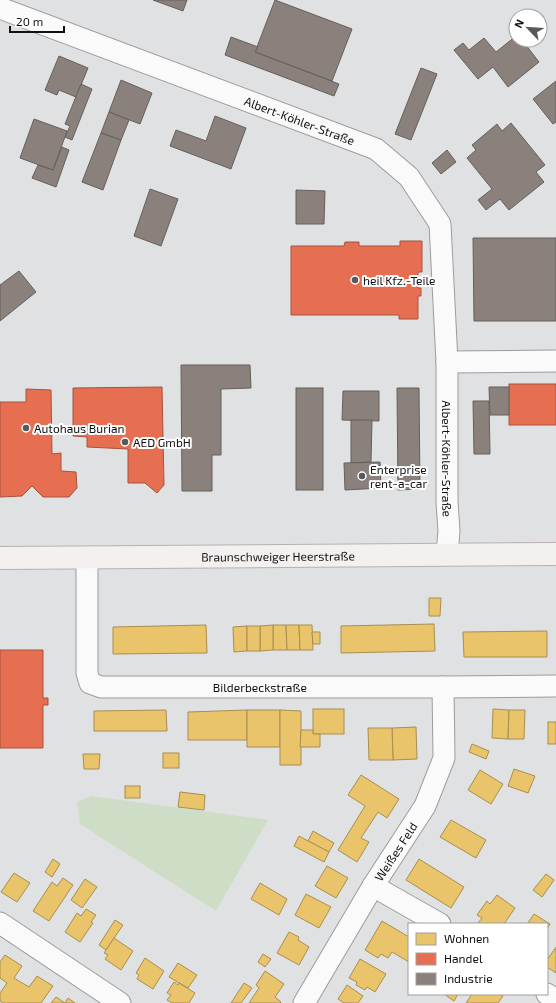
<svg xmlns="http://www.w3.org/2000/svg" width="556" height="1003" viewBox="0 0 556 1003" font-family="'Exo 2',sans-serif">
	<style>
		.green { fill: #ceddc6 }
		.homes { fill: #e9c46a; stroke: #a88e50 }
		.shops { fill: #e76f51; stroke: #a6523e }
		.industry { fill: #8a817c; stroke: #655f5c }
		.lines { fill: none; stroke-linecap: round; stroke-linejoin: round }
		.minor-casing { stroke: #9c9c9e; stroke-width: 23 }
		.major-casing { stroke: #b8b1b1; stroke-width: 24 }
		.minor { stroke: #fafafb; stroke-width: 21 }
		.major { stroke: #f4f0f0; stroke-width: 22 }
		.poi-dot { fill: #59595b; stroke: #fff; stroke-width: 1.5 }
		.labels { text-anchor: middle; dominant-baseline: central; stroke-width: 4; stroke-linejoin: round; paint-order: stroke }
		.street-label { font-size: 12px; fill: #101012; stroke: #fff }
		.poi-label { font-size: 12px; fill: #101012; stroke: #fff; text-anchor: start }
	</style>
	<rect width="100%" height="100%" fill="#e0e1e3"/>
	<polygon class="green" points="91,796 268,820 216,911 80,824 77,802"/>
	<g class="homes">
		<polygon points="429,598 441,598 440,616 429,616"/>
		<polygon points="434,624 435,651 341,653 341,626"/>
		<polygon points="206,625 207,653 113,654 113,627"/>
		<polygon points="273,625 286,625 287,650 273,650"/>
		<polygon points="273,625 273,650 260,651 260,626"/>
		<polygon points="286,625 299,625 300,650 287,650"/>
		<polygon points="299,625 312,625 313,650 300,650"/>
		<polygon points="247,626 247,651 234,652 233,627"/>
		<rect x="247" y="626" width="13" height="25"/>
		<polygon points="547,631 547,657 464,657 463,632"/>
		<polygon points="312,632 320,632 320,644 313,644"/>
		<rect x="313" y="709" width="31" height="25"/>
		<polygon points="493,709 509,710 508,739 492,738"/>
		<polygon points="166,710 167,731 94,731 94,711"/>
		<polygon points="247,710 247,740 188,740 188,712"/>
		<rect x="247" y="710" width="33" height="37"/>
		<polygon points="280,710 301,711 301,765 280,765"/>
		<polygon points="509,710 525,710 524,739 508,739"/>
		<rect x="548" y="722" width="8" height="22"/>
		<polygon points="416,727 417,759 393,760 392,728"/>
		<polygon points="368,728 392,728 393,760 369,760"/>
		<polygon points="301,730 313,730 313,734 320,734 320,747 300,747"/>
		<polygon points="472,744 489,751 486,759 469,752"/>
		<rect x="163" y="753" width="16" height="15"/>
		<polygon points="83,754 100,754 99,769 84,769"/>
		<polygon points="514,769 535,776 528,793 508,786"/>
		<polygon points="480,770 503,784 491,804 468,790"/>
		<polygon points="361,775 399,799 387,818 378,812 361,838 369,842 357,862 338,850 365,806 348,795"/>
		<rect x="125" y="786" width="15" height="12"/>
		<polygon points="180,792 205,795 204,810 178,807"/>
		<polygon points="451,820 486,840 476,858 440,837"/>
		<polygon points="313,831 334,843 329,852 308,841"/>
		<polygon points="299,836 329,852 324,862 294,846"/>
		<polygon points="53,859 60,864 52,877 45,872"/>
		<polygon points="419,859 464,887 451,908 406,880"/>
		<polygon points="327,866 348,878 336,898 315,886"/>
		<polygon points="14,873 30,883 17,902 1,892"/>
		<polygon points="546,874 554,880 542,897 533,890"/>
		<polygon points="63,878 73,885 49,921 33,911 52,882 57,886"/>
		<polygon points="85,879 97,887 82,908 71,900"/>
		<polygon points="260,883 287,899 279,915 251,899"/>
		<polygon points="306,894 331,907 319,928 295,915"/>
		<polygon points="497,895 515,908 504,924 479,924 478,923 482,918 477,915 487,901 490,904"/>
		<polygon points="86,909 96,915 91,922 93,923 80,942 65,932 77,913 81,916"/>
		<polygon points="534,914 550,924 547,929 547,924 527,924"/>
		<polygon points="115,920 123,925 106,950 99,945"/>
		<polygon points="382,921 409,937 409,962 392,952 388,958 381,954 378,958 365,950"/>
		<polygon points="289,932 299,937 298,940 309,947 299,965 277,953"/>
		<polygon points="114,938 133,951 121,970 105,959 108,955 104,953"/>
		<polygon points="556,947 556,973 547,967 547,960"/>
		<polygon points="263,954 271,959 265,967 258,962"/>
		<polygon points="5,955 22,966 14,978 29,987 37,976 53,986 41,1003 3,1003 0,1001 0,993 7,983 0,978 0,962"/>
		<polygon points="145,958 164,971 153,989 137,979 139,975 136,973"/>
		<polygon points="360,959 386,974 375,992 367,987 365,990 356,985 357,982 349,978"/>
		<polygon points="178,963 197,975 188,988 169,977"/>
		<polygon points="265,971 284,984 275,997 281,1002 280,1003 249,1003 259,988 256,985"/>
		<polygon points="174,982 178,985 179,983 195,993 189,1003 172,1003 167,1000 171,995 167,993"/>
		<polygon points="244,983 252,988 241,1003 231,1003"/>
		<polygon points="347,985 363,996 358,1003 344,1003 338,999"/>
		<polygon points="444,994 458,994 454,1001"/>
		<polygon points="472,994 499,994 503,996 498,1003 466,1003"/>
		<polygon points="56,997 65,1003 68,998 75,1003 51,1003"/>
	</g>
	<g class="shops">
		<polygon points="400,241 422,241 422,272 418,272 418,288 421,288 421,296 418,296 418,319 399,319 399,315 291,315 291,246 344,246 345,242 359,242 359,246 400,246"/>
		<rect x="509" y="384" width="47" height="41"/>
		<polygon points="162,387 164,485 157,493 145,483 128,483 128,449 87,447 87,437 73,436 73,388"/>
		<polygon points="26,389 51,390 52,454 61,453 61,471 76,472 77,488 69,497 43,497 32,486 22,496 0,497 0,402 26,402"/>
		<polygon points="0,650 43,650 43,698 48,698 48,705 43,705 43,748 0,748"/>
	</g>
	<g class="industry">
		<polygon points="153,0 187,0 183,11"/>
		<polygon points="275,0 352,29 332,81 255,52"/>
		<polygon points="516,36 516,40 522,40 539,62 508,87 493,67 478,79 454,50 463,43 469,50 484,38 496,52"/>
		<polygon points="231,37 258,47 255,52 339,84 334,96 225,55"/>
		<polygon points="59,56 88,68 76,97 59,90 57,95 45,90"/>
		<polygon points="421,68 437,74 411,140 395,134"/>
		<polygon points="121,80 152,93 140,124 109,112"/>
		<polygon points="556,81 556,122 553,124 533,99"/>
		<polygon points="81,84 92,89 72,140 65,137 70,126 65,124"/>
		<polygon points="109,112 129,120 121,140 101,133"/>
		<polygon points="215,116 246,128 231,169 170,146 176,130 206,141"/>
		<polygon points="34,119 67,131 53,170 20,158"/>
		<polygon points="511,123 545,165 536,172 544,182 509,210 500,199 486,210 478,200 492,189 467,158 476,150 472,145 497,124 502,131"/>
		<polygon points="101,133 121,140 103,190 82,182"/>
		<polygon points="62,147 69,150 56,187 32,178 38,165 53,170"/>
		<polygon points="447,150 456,162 441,174 432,163"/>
		<polygon points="150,189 178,199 161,246 134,236"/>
		<polygon points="296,190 325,191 324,224 296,224"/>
		<polygon points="473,238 556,238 556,321 474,321"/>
		<polygon points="19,271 36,292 0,321 0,285"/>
		<polygon points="181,365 250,365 251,388 221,389 221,455 212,455 212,491 182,491"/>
		<polygon points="489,387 509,387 509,415 490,415"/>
		<rect x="296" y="388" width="27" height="102"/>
		<polygon points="397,388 419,388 420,489 398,490"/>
		<polygon points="343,391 379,391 379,421 342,420"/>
		<polygon points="473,401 489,401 490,454 474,454"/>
		<polygon points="351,420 372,420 371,462 351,463"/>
		<polygon points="380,462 381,488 345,490 344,463"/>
	</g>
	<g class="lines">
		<g class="minor-casing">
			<g id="minor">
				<path id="s1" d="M0 8 376 149 409 177 440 224 447 362V502L449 531 447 554"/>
				<polyline points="447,362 556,361"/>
				<path id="s2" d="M87 558V673L90 683 101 687H443L556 686"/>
				<polyline points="373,886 440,924"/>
				<polyline points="0,923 120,1003"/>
				<polyline points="547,994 556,1000"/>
				<path id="s3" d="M304 1003 373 886 425 806 444 758 443 687"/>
			</g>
		</g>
		<g class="major-casing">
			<g id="major">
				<path id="s4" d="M0 558 556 554"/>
			</g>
		</g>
		<use href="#minor" class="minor"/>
		<use href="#major" class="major"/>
	</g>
	<g class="poi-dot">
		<circle cx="355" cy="280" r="4"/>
		<circle cx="26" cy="428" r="4"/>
		<circle cx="125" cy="442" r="4"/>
		<circle cx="362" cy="476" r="4"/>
	</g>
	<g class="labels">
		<g class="street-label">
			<text stroke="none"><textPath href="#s1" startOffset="320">Albert-Köhler-Straße</textPath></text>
			<text stroke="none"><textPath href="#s1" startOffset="736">Albert-Köhler-Straße</textPath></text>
			<text stroke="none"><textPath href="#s4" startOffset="278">Braunschweiger Heerstraße</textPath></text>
			<text stroke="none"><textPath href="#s2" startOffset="296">Bilderbeckstraße</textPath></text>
			<text stroke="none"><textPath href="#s3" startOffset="177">Weißes Feld</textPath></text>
		</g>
		<g class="poi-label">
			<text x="363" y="280">heil Kfz.-Teile</text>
			<text x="34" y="428">Autohaus Burian</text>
			<text x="133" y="442">AED GmbH</text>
			<text x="370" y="469">Enterprise<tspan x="370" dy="14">rent-a-car</tspan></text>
		</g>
	</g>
	<rect x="408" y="923" width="140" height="72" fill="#ffffff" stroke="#9f9fa0"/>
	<rect x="416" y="933" width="20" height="12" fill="#e9c46a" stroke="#9f9fa0"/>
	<text x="444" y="943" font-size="12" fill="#101012">Wohnen</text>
	<rect x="416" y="953" width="20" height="12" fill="#e76f51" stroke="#9f9fa0"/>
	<text x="444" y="963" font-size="12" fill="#101012">Handel</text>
	<rect x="416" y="973" width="20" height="12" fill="#8a817c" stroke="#9f9fa0"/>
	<text x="444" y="983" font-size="12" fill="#101012">Industrie</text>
	<g transform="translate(528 28) rotate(295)"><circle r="19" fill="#ffffff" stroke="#9f9fa0"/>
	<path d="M0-3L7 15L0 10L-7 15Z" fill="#59595b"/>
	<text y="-6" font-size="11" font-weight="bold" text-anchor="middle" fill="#101012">N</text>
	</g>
	<path d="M10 26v6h54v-6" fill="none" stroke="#101012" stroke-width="2"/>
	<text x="16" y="26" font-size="12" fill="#101012" stroke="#ffffff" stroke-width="3" paint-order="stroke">20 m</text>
</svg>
